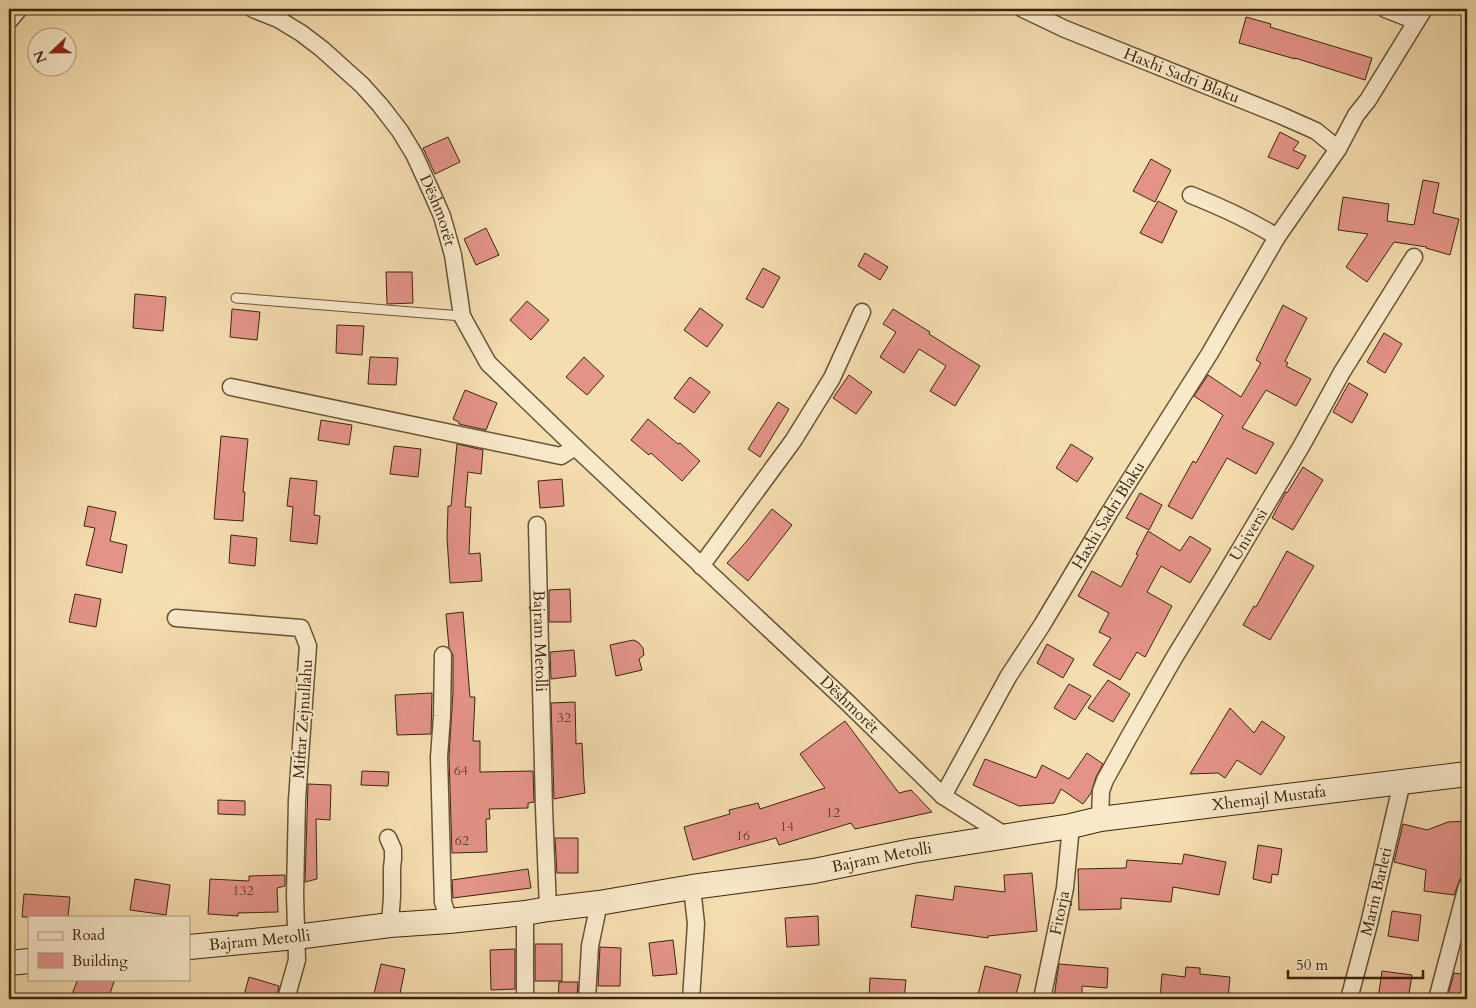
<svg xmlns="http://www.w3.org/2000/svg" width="1476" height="1008" viewBox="0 0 1476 1008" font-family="Cardo,serif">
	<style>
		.building { fill: #e49389; stroke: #3a250d }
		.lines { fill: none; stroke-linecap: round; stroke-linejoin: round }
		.service-casing { stroke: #685336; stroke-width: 11 }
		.minor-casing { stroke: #685336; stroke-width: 19 }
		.secondary-casing { stroke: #3a250d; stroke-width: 26 }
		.service { stroke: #f8e9cb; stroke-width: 9 }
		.minor { stroke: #f8e9cb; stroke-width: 16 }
		.secondary { stroke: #f8e9cb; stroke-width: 24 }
		.labels { text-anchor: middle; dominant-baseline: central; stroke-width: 4.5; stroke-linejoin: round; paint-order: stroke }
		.number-label { font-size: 14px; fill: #64402c }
		.street-label { font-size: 16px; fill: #3a250d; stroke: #f8e9cb }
	</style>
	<rect width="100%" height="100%" fill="#f4ddaf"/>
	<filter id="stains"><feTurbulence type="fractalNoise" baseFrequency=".004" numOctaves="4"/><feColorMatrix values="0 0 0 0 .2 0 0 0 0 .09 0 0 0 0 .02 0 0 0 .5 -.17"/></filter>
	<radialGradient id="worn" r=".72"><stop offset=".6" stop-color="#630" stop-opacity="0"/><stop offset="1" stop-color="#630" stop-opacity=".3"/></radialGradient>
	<g class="building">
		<polygon points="1246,17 1271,24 1270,27 1372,58 1365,80 1295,58 1295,59 1239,43"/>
		<polygon points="1280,132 1299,142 1293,150 1306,156 1298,169 1268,157"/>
		<polygon points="448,137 460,162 435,174 423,148"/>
		<polygon points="1151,159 1171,170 1155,202 1133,191"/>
		<polygon points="1423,180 1439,183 1433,213 1459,219 1450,255 1426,248 1427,247 1394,242 1367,282 1346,267 1368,234 1338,230 1343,197 1389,204 1387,221 1414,225"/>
		<polygon points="1158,201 1177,211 1162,243 1140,233"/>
		<polygon points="486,228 499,255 476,265 464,239"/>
		<polygon points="865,253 888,267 880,280 858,266"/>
		<polygon points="763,268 780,277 763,308 746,299"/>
		<polygon points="386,272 412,272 413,303 387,304"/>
		<polygon points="135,294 166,297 163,331 133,328"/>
		<polygon points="527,301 549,320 531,340 510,320"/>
		<polygon points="1283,305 1307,318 1285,361 1288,363 1286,366 1311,379 1296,406 1266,390 1242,428 1274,443 1256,474 1227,458 1192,519 1168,506 1193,461 1196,463 1223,415 1194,396 1208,375 1241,397 1261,363 1256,360"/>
		<polygon points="700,308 723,325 707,347 684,330"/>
		<polygon points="232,309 260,312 257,340 230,337"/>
		<polygon points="893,309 930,332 929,334 980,366 955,406 930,391 946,366 919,349 904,373 880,357 896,332 883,324"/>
		<polygon points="337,325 364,326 362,355 336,353"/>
		<polygon points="1384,333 1402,344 1385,373 1367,362"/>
		<polygon points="370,357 398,358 396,385 368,384"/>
		<polygon points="584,357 604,376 587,395 566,377"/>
		<polygon points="849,375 872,392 856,414 833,398"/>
		<polygon points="690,377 710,392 694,413 674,398"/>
		<polygon points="1349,383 1368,394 1352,423 1333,412"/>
		<polygon points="465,390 497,403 486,430 459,424 459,422 453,419"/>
		<polygon points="778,402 789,409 760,457 748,449"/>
		<polygon points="648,419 678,444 680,443 700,461 682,481 651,453 649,455 631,440"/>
		<polygon points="321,420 352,425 349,445 318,440"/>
		<polygon points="221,436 248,439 243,492 245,492 243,521 214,519"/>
		<polygon points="457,444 483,450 481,474 468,472 465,507 471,507 469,554 480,553 482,581 450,583 447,538 448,506 451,506"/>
		<polygon points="1071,444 1093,458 1077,482 1056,468"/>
		<polygon points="394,446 421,449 418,477 390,474"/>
		<polygon points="1303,467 1323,480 1293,530 1272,518 1286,492 1287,493"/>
		<polygon points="290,478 317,481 314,515 320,516 317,544 290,541 293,507 287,506"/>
		<polygon points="562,479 564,506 540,508 538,481"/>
		<polygon points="1140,493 1162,505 1149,530 1126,518"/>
		<polygon points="88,506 116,512 110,541 127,545 122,573 86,565 95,528 84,526"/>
		<polygon points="772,509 792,525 748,581 727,563 747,541"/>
		<polygon points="1148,531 1180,551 1190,536 1211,549 1190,583 1161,566 1147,592 1172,606 1145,657 1137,652 1120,680 1093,665 1111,638 1099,632 1109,613 1078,596 1092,571 1121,587 1138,555 1136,554"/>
		<polygon points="231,535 257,538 255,566 229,563"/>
		<polygon points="1287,551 1314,566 1270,640 1243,625 1254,606 1256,607"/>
		<polygon points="570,589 571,622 549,622 549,590"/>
		<polygon points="75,594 101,599 96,627 69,622"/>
		<polygon points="463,612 470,697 475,697 473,741 480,741 480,772 533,771 534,802 528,803 528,808 489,809 490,819 486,819 487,852 452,853 449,757 453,692 453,655 449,648 446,614"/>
		<polygon points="633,640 638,642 643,648 644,655 639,659 642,670 616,676 610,645"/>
		<polygon points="1047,644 1074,659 1063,678 1037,663"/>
		<polygon points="574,650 576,676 551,679 550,652"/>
		<polygon points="1108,680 1130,694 1113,722 1088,708"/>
		<polygon points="1069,684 1091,696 1075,720 1054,708"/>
		<polygon points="432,693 431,734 397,735 395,695"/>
		<polygon points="575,702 576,744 582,743 584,783 585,793 554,799 551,703"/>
		<polygon points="1230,708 1254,733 1262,721 1285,737 1261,775 1237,760 1225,778 1218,773 1190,774"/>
		<polygon points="845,721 899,793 911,790 932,812 855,829 851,823 779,845 776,838 693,860 684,827 730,814 729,810 758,803 760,809 825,788 800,754"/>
		<polygon points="1087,753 1103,764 1096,777 1091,793 1083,804 1061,789 1054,803 1019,806 973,785 985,759 1036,778 1042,765 1069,779"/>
		<polygon points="362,771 389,772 388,786 361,785"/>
		<polygon points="308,784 331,785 330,820 316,819 317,879 305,882"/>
		<polygon points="218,800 245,801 245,815 218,814"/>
		<polygon points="1467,821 1467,876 1460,879 1454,895 1424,891 1426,870 1394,862 1403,824 1427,830 1448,822"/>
		<polygon points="555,838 578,838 578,873 557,873"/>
		<polygon points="1258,845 1282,849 1278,875 1272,874 1271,883 1253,879"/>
		<polygon points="1184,854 1226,862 1219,895 1173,887 1171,902 1121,898 1121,909 1079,910 1078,869 1126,868 1127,860 1182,864"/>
		<polygon points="528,869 531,888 453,898 452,880"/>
		<polygon points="1032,873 1037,931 988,936 988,938 911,927 916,895 953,900 955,886 1005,892 1004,875"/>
		<polygon points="285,875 285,886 277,888 278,912 238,913 238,916 208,914 210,879 249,881 249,876"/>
		<polygon points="135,879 170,885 166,915 130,910"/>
		<polygon points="24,894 70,897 68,917 22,917"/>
		<polygon points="1392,911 1421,915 1418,941 1388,936"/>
		<polygon points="818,916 819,945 787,947 785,918"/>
		<polygon points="673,940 677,974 653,976 649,943"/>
		<rect x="535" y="944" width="27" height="37"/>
		<polygon points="600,947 621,948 620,986 598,986"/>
		<polygon points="515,949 515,989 491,990 490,950"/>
		<polygon points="381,964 405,969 399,999 381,999 373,998"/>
		<polygon points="1059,964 1108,968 1107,988 1082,986 1082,999 1054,999 1056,983"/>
		<polygon points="985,966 1021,975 1015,999 977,999"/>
		<polygon points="1186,967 1200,968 1200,974 1230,977 1228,998 1183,996 1183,999 1160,999 1162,974 1185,977"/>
		<polygon points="1382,971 1412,975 1408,999 1378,999"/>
		<polygon points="1454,973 1467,975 1467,999 1447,999"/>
		<polygon points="249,977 279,986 276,999 243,999"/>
		<polygon points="870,978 906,980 904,999 869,999"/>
		<polygon points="78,979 115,979 108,999 70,999"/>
		<polygon points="559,982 578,982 577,999 558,999"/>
	</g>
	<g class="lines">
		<g class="service-casing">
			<polyline id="service" points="236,298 462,316"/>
		</g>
		<g class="minor-casing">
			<g id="minor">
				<path id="s1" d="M253 9 278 19 301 33 322 49 362 85 380 105 400 131 414 154 431 191 442 216 453 255 462 316 488 363 575 447 848 703 943 796 1006 836"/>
				<path id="s2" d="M1023 9 1065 29 1280 115 1316 131 1338 149"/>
				<polyline points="1385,9 1416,21"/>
				<polyline points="9,21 19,9"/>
				<path d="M1191 195C1221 207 1250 220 1277 237"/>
				<polyline points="231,387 561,456 575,447"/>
				<path id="s3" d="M537 525 544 808 548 909"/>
				<polyline points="701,566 793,441 832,378 862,312"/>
				<polyline points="176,618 301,628 308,646 297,800 295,896 297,960 286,999"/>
				<polyline points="443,655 442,716 439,757 443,902 449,921"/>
				<path id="s4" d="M943 796 1008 677 1042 625 1109 513 1210 353 1277 237 1338 149 1356 115 1368 100 1424 9"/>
				<path id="s5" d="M1100 819 1101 791 1105 780 1130 735 1174 658 1223 578 1302 445 1342 372 1414 257"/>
				<polyline points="388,838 393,849 393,859 392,868 392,896 390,925"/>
				<polyline points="525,913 525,999"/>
				<polyline points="587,999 590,946 599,903"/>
				<polyline points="691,999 696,924 692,887"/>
				<path id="s6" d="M1042 999 1065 888 1071 826"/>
				<path id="s7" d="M1349 999 1369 924 1402 782"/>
				<polyline points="1437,999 1467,886"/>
			</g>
		</g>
		<g class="secondary-casing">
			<g id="secondary">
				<path id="s8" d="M189 947 296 937 390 925 449 921 525 913 548 909 599 903 692 887 814 871 912 851 1071 826 1100 819 1467 774"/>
				<polyline points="9,963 29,961"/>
			</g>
		</g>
		<use href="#service" class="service"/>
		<use href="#minor" class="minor"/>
		<use href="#secondary" class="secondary"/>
	</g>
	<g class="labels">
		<g class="number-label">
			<text x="564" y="717">32</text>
			<text x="461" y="770">64</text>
			<text x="833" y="812">12</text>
			<text x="787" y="826">14</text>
			<text x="743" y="835">16</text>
			<text x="462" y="840">62</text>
			<text x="243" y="890">132</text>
		</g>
		<g class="street-label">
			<text stroke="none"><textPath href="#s2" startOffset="172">Haxhi Sadri Blaku</textPath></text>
			<text stroke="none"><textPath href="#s1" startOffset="282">Dëshmorët</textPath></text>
			<text stroke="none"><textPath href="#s4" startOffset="326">Haxhi Sadri Blaku</textPath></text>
			<text stroke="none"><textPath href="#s5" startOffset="324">Universi</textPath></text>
			<text stroke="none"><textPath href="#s3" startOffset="116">Bajram Metolli</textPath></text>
			<text stroke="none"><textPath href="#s1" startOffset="942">Dëshmorët</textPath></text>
			<text transform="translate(303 719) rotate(-86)">Miftar Zejnullahu</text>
			<text stroke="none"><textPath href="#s8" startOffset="1091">Xhemajl Mustafa</textPath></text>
			<text stroke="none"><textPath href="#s8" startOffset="699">Bajram Metolli</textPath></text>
			<text stroke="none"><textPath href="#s7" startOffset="111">Marin Barleti</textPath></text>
			<text stroke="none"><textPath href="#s6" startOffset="88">Fitorja</textPath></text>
			<text stroke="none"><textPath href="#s8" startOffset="71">Bajram Metolli</textPath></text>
		</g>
	</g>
	<rect width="1476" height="1008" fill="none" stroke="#f4ddaf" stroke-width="30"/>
	<rect x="10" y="10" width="1456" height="988" fill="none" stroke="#3a250d" stroke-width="2.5"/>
	<rect x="15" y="15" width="1446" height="978" fill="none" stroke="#3a250d"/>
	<rect x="28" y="916" width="162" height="65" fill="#f8e9cb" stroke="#ac9b7f"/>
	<rect x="38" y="932" width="25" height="8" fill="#f8e9cb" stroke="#ac9b7f"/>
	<text x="72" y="940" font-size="15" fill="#3a250d">Road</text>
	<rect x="38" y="953" width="25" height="15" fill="#e49389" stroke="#ac9b7f"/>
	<text x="72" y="966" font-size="15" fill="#3a250d">Building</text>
	<g transform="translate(52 52) rotate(248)"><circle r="24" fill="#f8e9cb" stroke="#ac9b7f"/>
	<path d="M0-4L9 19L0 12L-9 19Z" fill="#8f2418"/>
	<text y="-8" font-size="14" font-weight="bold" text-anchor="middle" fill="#3a250d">N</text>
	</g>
	<path d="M1288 970v8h135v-8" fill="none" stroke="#3a250d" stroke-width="2.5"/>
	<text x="1296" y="970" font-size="15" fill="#3a250d" stroke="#f8e9cb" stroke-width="4" paint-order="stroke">50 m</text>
	<rect width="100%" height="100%" filter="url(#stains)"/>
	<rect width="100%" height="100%" fill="url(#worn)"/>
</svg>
